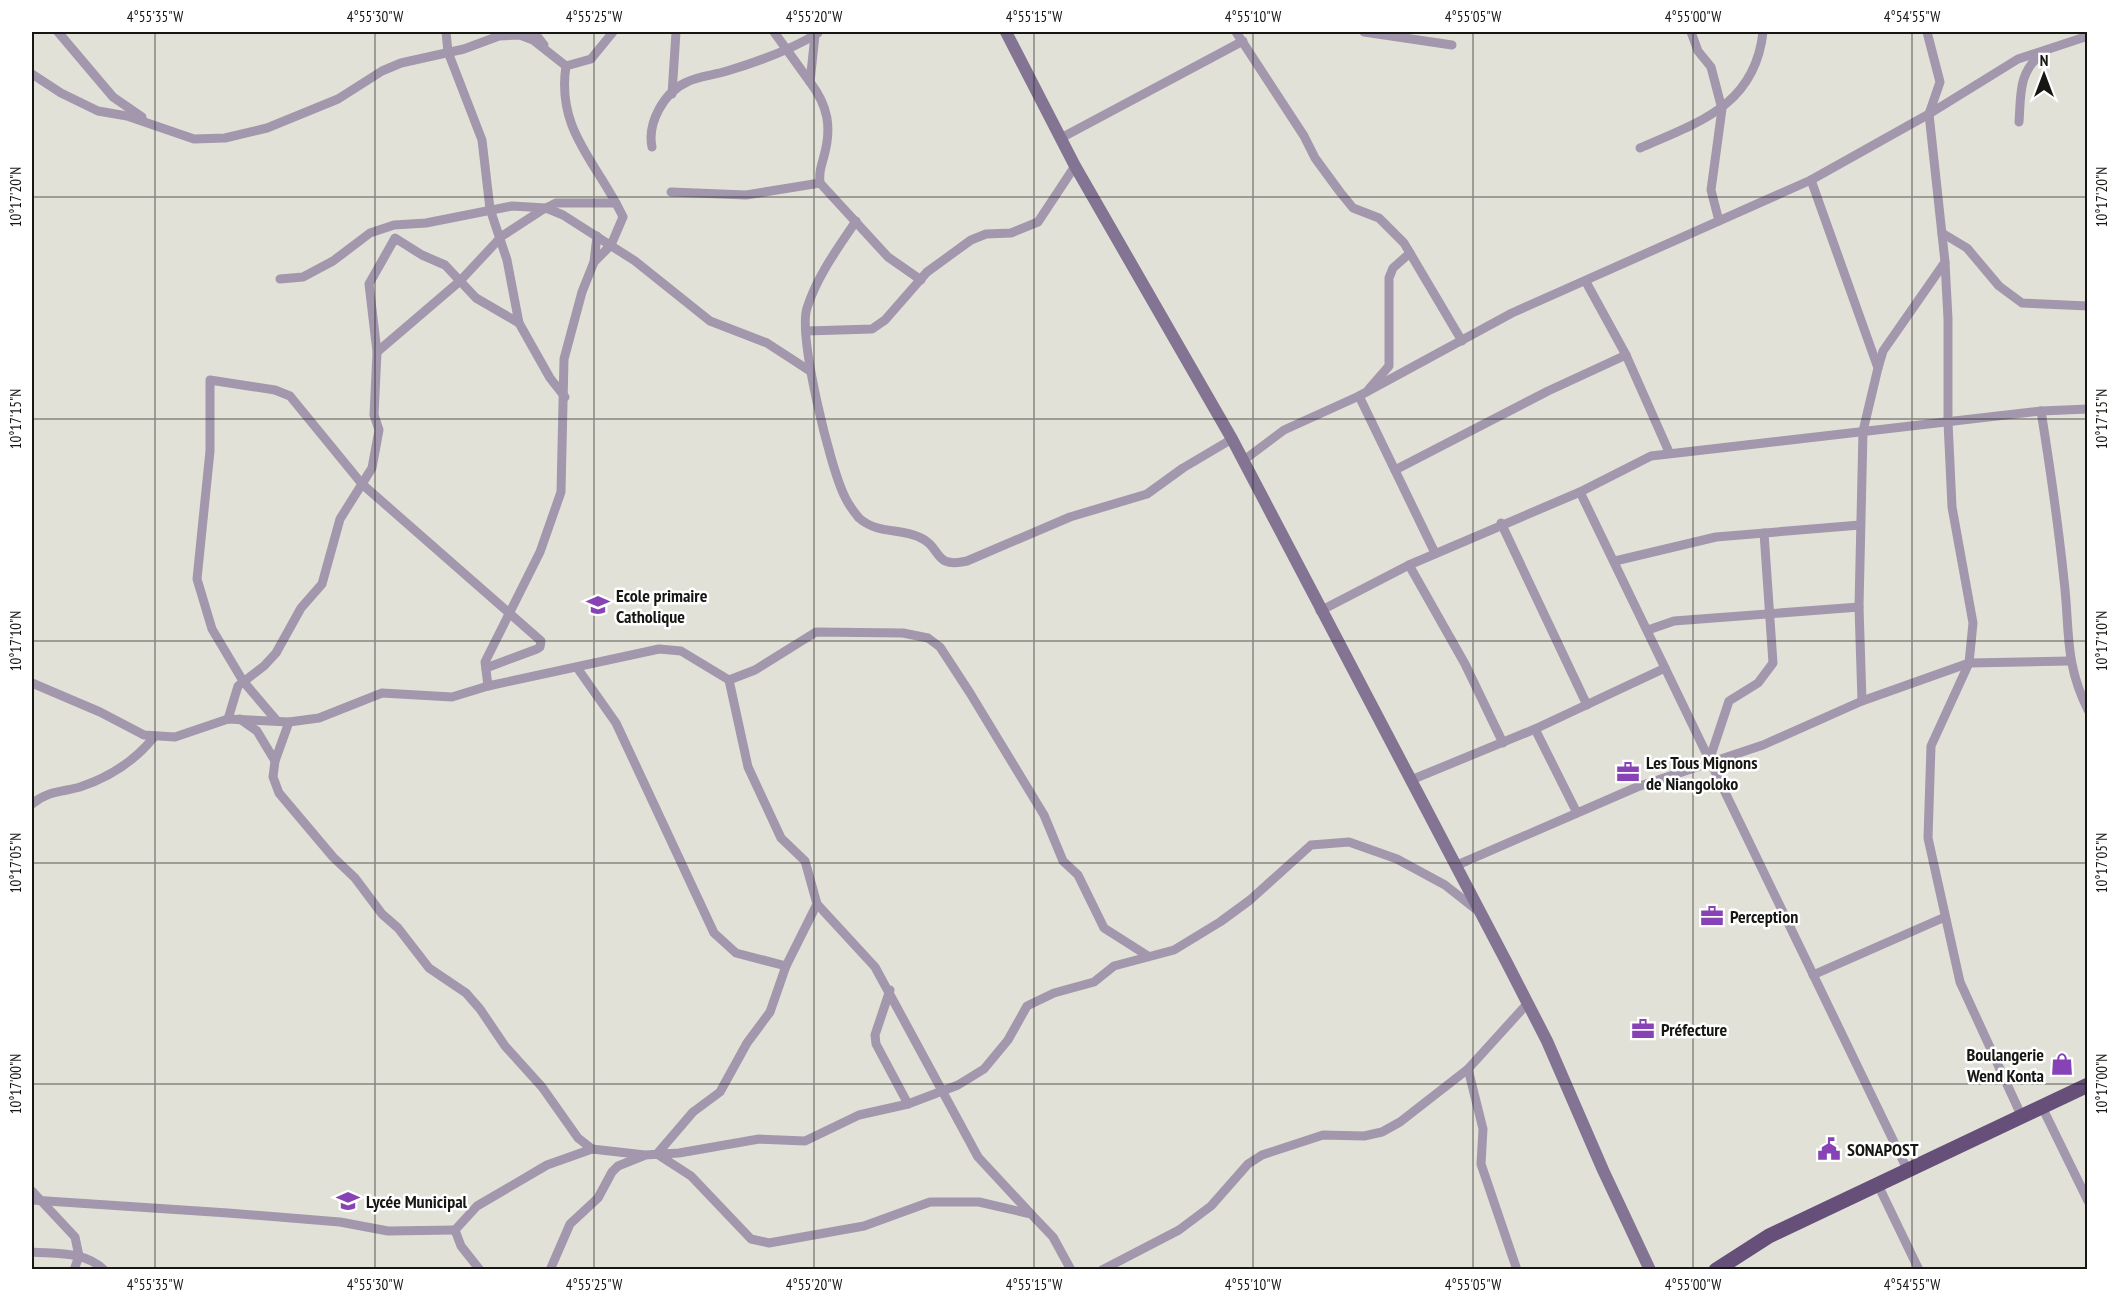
<svg xmlns="http://www.w3.org/2000/svg" width="2119" height="1301" viewBox="0 0 2119 1301" font-family="'PT Sans Narrow',sans-serif">
	<style>
		.lines { fill: none; stroke-linecap: round; stroke-linejoin: round }
		.minor { stroke: #a297ad; stroke-width: 9 }
		.secondary { stroke: #847493; stroke-width: 12 }
		.trunk { stroke: #664f78; stroke-width: 15 }
		.ticks { fill: none; stroke: #161613; stroke-width: 1.5; stroke-opacity: 0.45 }
		.labels { text-anchor: middle; dominant-baseline: central; stroke-width: 5; stroke-linejoin: round; paint-order: stroke }
		.poi-label { font-size: 18px; font-weight: bold; fill: #161613; stroke: #fff; text-anchor: start }
		.neatline { fill: none; stroke: #161613; stroke-width: 2 }
		.ticks-label { font-size: 15px; text-anchor: middle; fill: #161613 }
	</style>
	<rect width="100%" height="100%" fill="#e2e1d8"/>
	<g class="lines">
		<g class="minor">
			<polyline points="58,32 113,97 142,117"/>
			<polyline points="446,32 448,52 482,140 490,209 507,260 519,323"/>
			<polyline points="534,32 544,45"/>
			<polyline points="774,32 810,82"/>
			<polyline points="1236,32 1304,136 1315,158 1340,192 1353,208 1379,218 1404,243 1462,341"/>
			<polyline points="1364,32 1452,45"/>
			<polyline points="1691,32 1698,51 1711,67 1722,109 1711,190 1719,221"/>
			<polyline points="1927,32 1940,82 1929,114 1945,262 1948,319 1948,422 1952,507 1973,623 1969,663 1931,746 1928,838 1960,982 2022,1117"/>
			<path d="M815 35 810 82C828 106 832 127 824 156 821 167 819 172 820 183L888 257 921 280"/>
			<polyline points="566,66 591,59 613,32"/>
			<path d="M32 74 61 93 98 111 127 116 194 139 225 138 267 128 338 99 382 71 401 63 464 49 499 36 520 35 533 40 566 66C556 131 598 163 623 217L611 245 594 262"/>
			<polyline points="672,94 676,32"/>
			<path d="M2019 122C2021 96 2018 71 2042 54"/>
			<polyline points="1061,138 1243,41"/>
			<path d="M652 147C647 123 664 92 687 82 698 76 715 75 727 71 757 62 791 50 818 33"/>
			<path d="M1640 148C1700 122 1755 105 1763 32"/>
			<polyline points="1811,180 1878,368 1863,431 1859,607 1862,701"/>
			<polyline points="671,192 746,195 820,183"/>
			<path d="M856 221C838 248 817 276 807 308 798 337 830 466 844 495 847 502 854 512 859 518 877 534 899 528 919 537 943 547 932 569 967 561L1070 517 1147 494 1183 468 1232 439"/>
			<polyline points="1942,233 1967,248 1999,286 2022,303 2088,306"/>
			<polyline points="280,279 303,277 333,261 370,233 394,225 426,223 512,206 546,208 563,215 635,261 710,321 767,343 810,371"/>
			<polyline points="1586,282 1626,355 1669,452"/>
			<polyline points="807,331 872,329 885,320 927,272 971,240 986,234 1011,233 1038,222 1075,166"/>
			<polyline points="377,352 460,281 502,236 542,210 556,203 616,203"/>
			<polyline points="1878,368 1883,351 1945,262"/>
			<polyline points="1369,389 1389,366 1389,278 1393,268 1410,253"/>
			<polyline points="1359,396 1435,553"/>
			<path d="M2041 411C2050 467 2058 523 2064 580 2070 630 2064 662 2088 710"/>
			<polyline points="1244,460 1284,430 1359,396 1512,313 1811,180 1929,114 2018,59 2088,36"/>
			<polyline points="1395,470 1548,391 1626,355"/>
			<polyline points="1580,492 1908,1171"/>
			<polyline points="1501,523 1587,705"/>
			<polyline points="1615,561 1716,537 1860,525"/>
			<polyline points="1409,565 1465,664 1503,743"/>
			<polyline points="1320,611 1409,565 1580,492 1651,456 2041,411 2088,409"/>
			<polyline points="1648,630 1674,621 1859,607"/>
			<polyline points="578,669 616,723 714,933 736,953 786,966"/>
			<polyline points="729,680 755,670 816,632 903,633 928,638 940,647 970,693 1044,815 1063,861 1078,875 1104,928 1148,956"/>
			<polyline points="32,683 100,712 144,735 175,737 228,719 289,722 319,718 382,693 452,697 488,686 659,649 681,651 729,680 748,767 781,838 805,861 817,904 875,967 978,1157 1031,1214"/>
			<polyline points="488,686 485,662 540,552 561,492 564,359 582,292 594,262 597,236"/>
			<polyline points="228,719 238,686 264,666 276,653 301,608 322,584 340,519 372,468 379,430 374,415 377,352 369,284 395,238 422,255 445,265 476,298 519,323 550,378 565,397"/>
			<polyline points="240,719 257,731 275,761"/>
			<polyline points="277,721 243,681 212,629 197,579 210,451 210,380 275,390 290,396 362,484 541,641 540,647 537,649 486,668"/>
			<polyline points="289,722 275,761 273,777 279,793 333,857 355,878 382,914 398,928 429,968 466,993 480,1009 505,1046 542,1087 578,1138 592,1149"/>
			<polyline points="1535,729 1576,811"/>
			<polyline points="1709,761 1729,701 1758,683 1773,663 1764,533"/>
			<polyline points="1411,780 1535,729 1665,668"/>
			<path d="M32 804C47 791 62 792 80 787 110 777 134 762 154 737"/>
			<polyline points="1455,866 1637,787 1763,745 1862,701 1969,663 2069,661"/>
			<polyline points="817,904 786,966 770,1012 747,1043 720,1092 693,1112 657,1154 691,1176 751,1239 769,1243 864,1226 930,1202 979,1202 1031,1214 1053,1237 1071,1270"/>
			<polyline points="1813,975 1945,917"/>
			<polyline points="890,990 875,1035 876,1044 908,1104"/>
			<polyline points="1468,1069 1483,1129 1481,1164 1517,1270"/>
			<polyline points="2042,1107 2088,1201"/>
			<polyline points="1878,1185 1919,1270"/>
			<polyline points="32,1191 75,1237 79,1256 74,1270"/>
			<polyline points="32,1200 228,1213 340,1222 388,1231 455,1230"/>
			<path d="M32 1252C56 1254 85 1251 104 1270"/>
			<polyline points="480,1270 461,1246 455,1230 477,1206 547,1165 592,1149 645,1155 679,1153 759,1139 805,1141 859,1115 908,1104 958,1085 984,1069 1008,1040 1027,1006 1054,993 1094,982 1114,966 1174,950 1220,922 1250,900 1311,845 1349,842 1397,859 1445,885 1478,911"/>
			<polyline points="550,1270 570,1224 598,1198 612,1172 618,1166 643,1156"/>
			<polyline points="1102,1270 1179,1230 1211,1206 1248,1164 1262,1155 1323,1135 1364,1136 1382,1132 1400,1122 1468,1069 1527,1004"/>
		</g>
		<polyline class="secondary" points="1006,32 1075,166 1232,439 1507,963 1547,1041 1603,1170 1650,1270"/>
		<polyline class="trunk" points="1716,1270 1769,1236 2088,1085"/>
	</g>
	<path class="ticks" d="M155 32V1270M375 32V1270M594 32V1270M814 32V1270M1034 32V1270M1253 32V1270M1473 32V1270M1693 32V1270M1912 32V1270M32 197H2088M32 419H2088M32 641H2088M32 863H2088M32 1084H2088"/>
	<defs>
		<g id="school-bare" transform="scale(1.8)"><path d="M0-5L7-2L0 1L-7-2ZM-4 1L0 2.5L4 1V4Q0 6-4 4Z" fill="#8743b6" stroke="#fff" stroke-width="2.5" paint-order="stroke"/></g>
		<g id="office-bare" transform="scale(1.8)"><path d="M-6-3h4V-5.5h4V-3h4V5H-6ZM-1-4.5V-3h2v-1.5ZM-6 0V1H6V0Z" fill="#8743b6" stroke="#fff" stroke-width="2.5" paint-order="stroke"/></g>
		<g id="shop-bare" transform="scale(1.8)"><path d="M-5-2.5h2.3a2.7 3.5 0 0 1 5.4 0H5L5.5 6h-11ZM-1.5-2.5h3a1.5 2.3 0 0 0-3 0Z" fill="#8743b6" stroke="#fff" stroke-width="2.5" paint-order="stroke"/></g>
		<g id="civic-bare" transform="scale(1.8)"><path d="M-.6-6.5H3V-4.5H.6V-3L4-1V1h2V6H-6V1h2V-1L-.6-3ZM-1.2 2.5V6h2.4V2.5Z" fill="#8743b6" stroke="#fff" stroke-width="2.5" paint-order="stroke"/></g>
	</defs>
	<g fill-rule="evenodd">
		<use href="#school-bare" x="598" y="605"/>
		<use href="#office-bare" x="1628" y="772"/>
		<use href="#office-bare" x="1712" y="916"/>
		<use href="#office-bare" x="1643" y="1029"/>
		<use href="#shop-bare" x="2062" y="1064"/>
		<use href="#civic-bare" x="1829" y="1149"/>
		<use href="#school-bare" x="348" y="1201"/>
	</g>
	<g class="labels">
		<g class="poi-label">
			<text x="616" y="595">Ecole primaire<tspan x="616" dy="21">Catholique</tspan></text>
			<text x="1646" y="762">Les Tous Mignons<tspan x="1646" dy="21">de Niangoloko</tspan></text>
			<text x="1730" y="916">Perception</text>
			<text x="1661" y="1029">Préfecture</text>
			<text x="2044" y="1054" text-anchor="end">Boulangerie<tspan x="2044" dy="21">Wend Konta</tspan></text>
			<text x="1847" y="1149">SONAPOST</text>
			<text x="366" y="1201">Lycée Municipal</text>
		</g>
	</g>
	<rect width="2119" height="1301" fill="none" stroke="#ffffff" stroke-width="66"/>
	<g transform="translate(2044 75)" stroke="#ffffff" stroke-width="4.5" paint-order="stroke">
	<path d="M0-4.5L10 22L0 15L-10 22Z" fill="#161613"/>
	<text y="-9" font-size="16" font-weight="bold" text-anchor="middle" fill="#161613">N</text>
	</g>
	<rect x="33" y="33" width="2053" height="1235" class="neatline"/>
	<g class="ticks-label">
		<text x="155" y="22">4°55'35"W</text>
		<text x="375" y="22">4°55'30"W</text>
		<text x="594" y="22">4°55'25"W</text>
		<text x="814" y="22">4°55'20"W</text>
		<text x="1034" y="22">4°55'15"W</text>
		<text x="1253" y="22">4°55'10"W</text>
		<text x="1473" y="22">4°55'05"W</text>
		<text x="1693" y="22">4°55'00"W</text>
		<text x="1912" y="22">4°54'55"W</text>
		<text transform="translate(16 197) rotate(-90)" y="5">10°17'20"N</text>
		<text transform="translate(2102 197) rotate(-90)" y="5">10°17'20"N</text>
		<text transform="translate(16 419) rotate(-90)" y="5">10°17'15"N</text>
		<text transform="translate(2102 419) rotate(-90)" y="5">10°17'15"N</text>
		<text transform="translate(16 641) rotate(-90)" y="5">10°17'10"N</text>
		<text transform="translate(2102 641) rotate(-90)" y="5">10°17'10"N</text>
		<text transform="translate(16 863) rotate(-90)" y="5">10°17'05"N</text>
		<text transform="translate(2102 863) rotate(-90)" y="5">10°17'05"N</text>
		<text transform="translate(16 1084) rotate(-90)" y="5">10°17'00"N</text>
		<text transform="translate(2102 1084) rotate(-90)" y="5">10°17'00"N</text>
		<text x="155" y="1290">4°55'35"W</text>
		<text x="375" y="1290">4°55'30"W</text>
		<text x="594" y="1290">4°55'25"W</text>
		<text x="814" y="1290">4°55'20"W</text>
		<text x="1034" y="1290">4°55'15"W</text>
		<text x="1253" y="1290">4°55'10"W</text>
		<text x="1473" y="1290">4°55'05"W</text>
		<text x="1693" y="1290">4°55'00"W</text>
		<text x="1912" y="1290">4°54'55"W</text>
	</g>
</svg>
